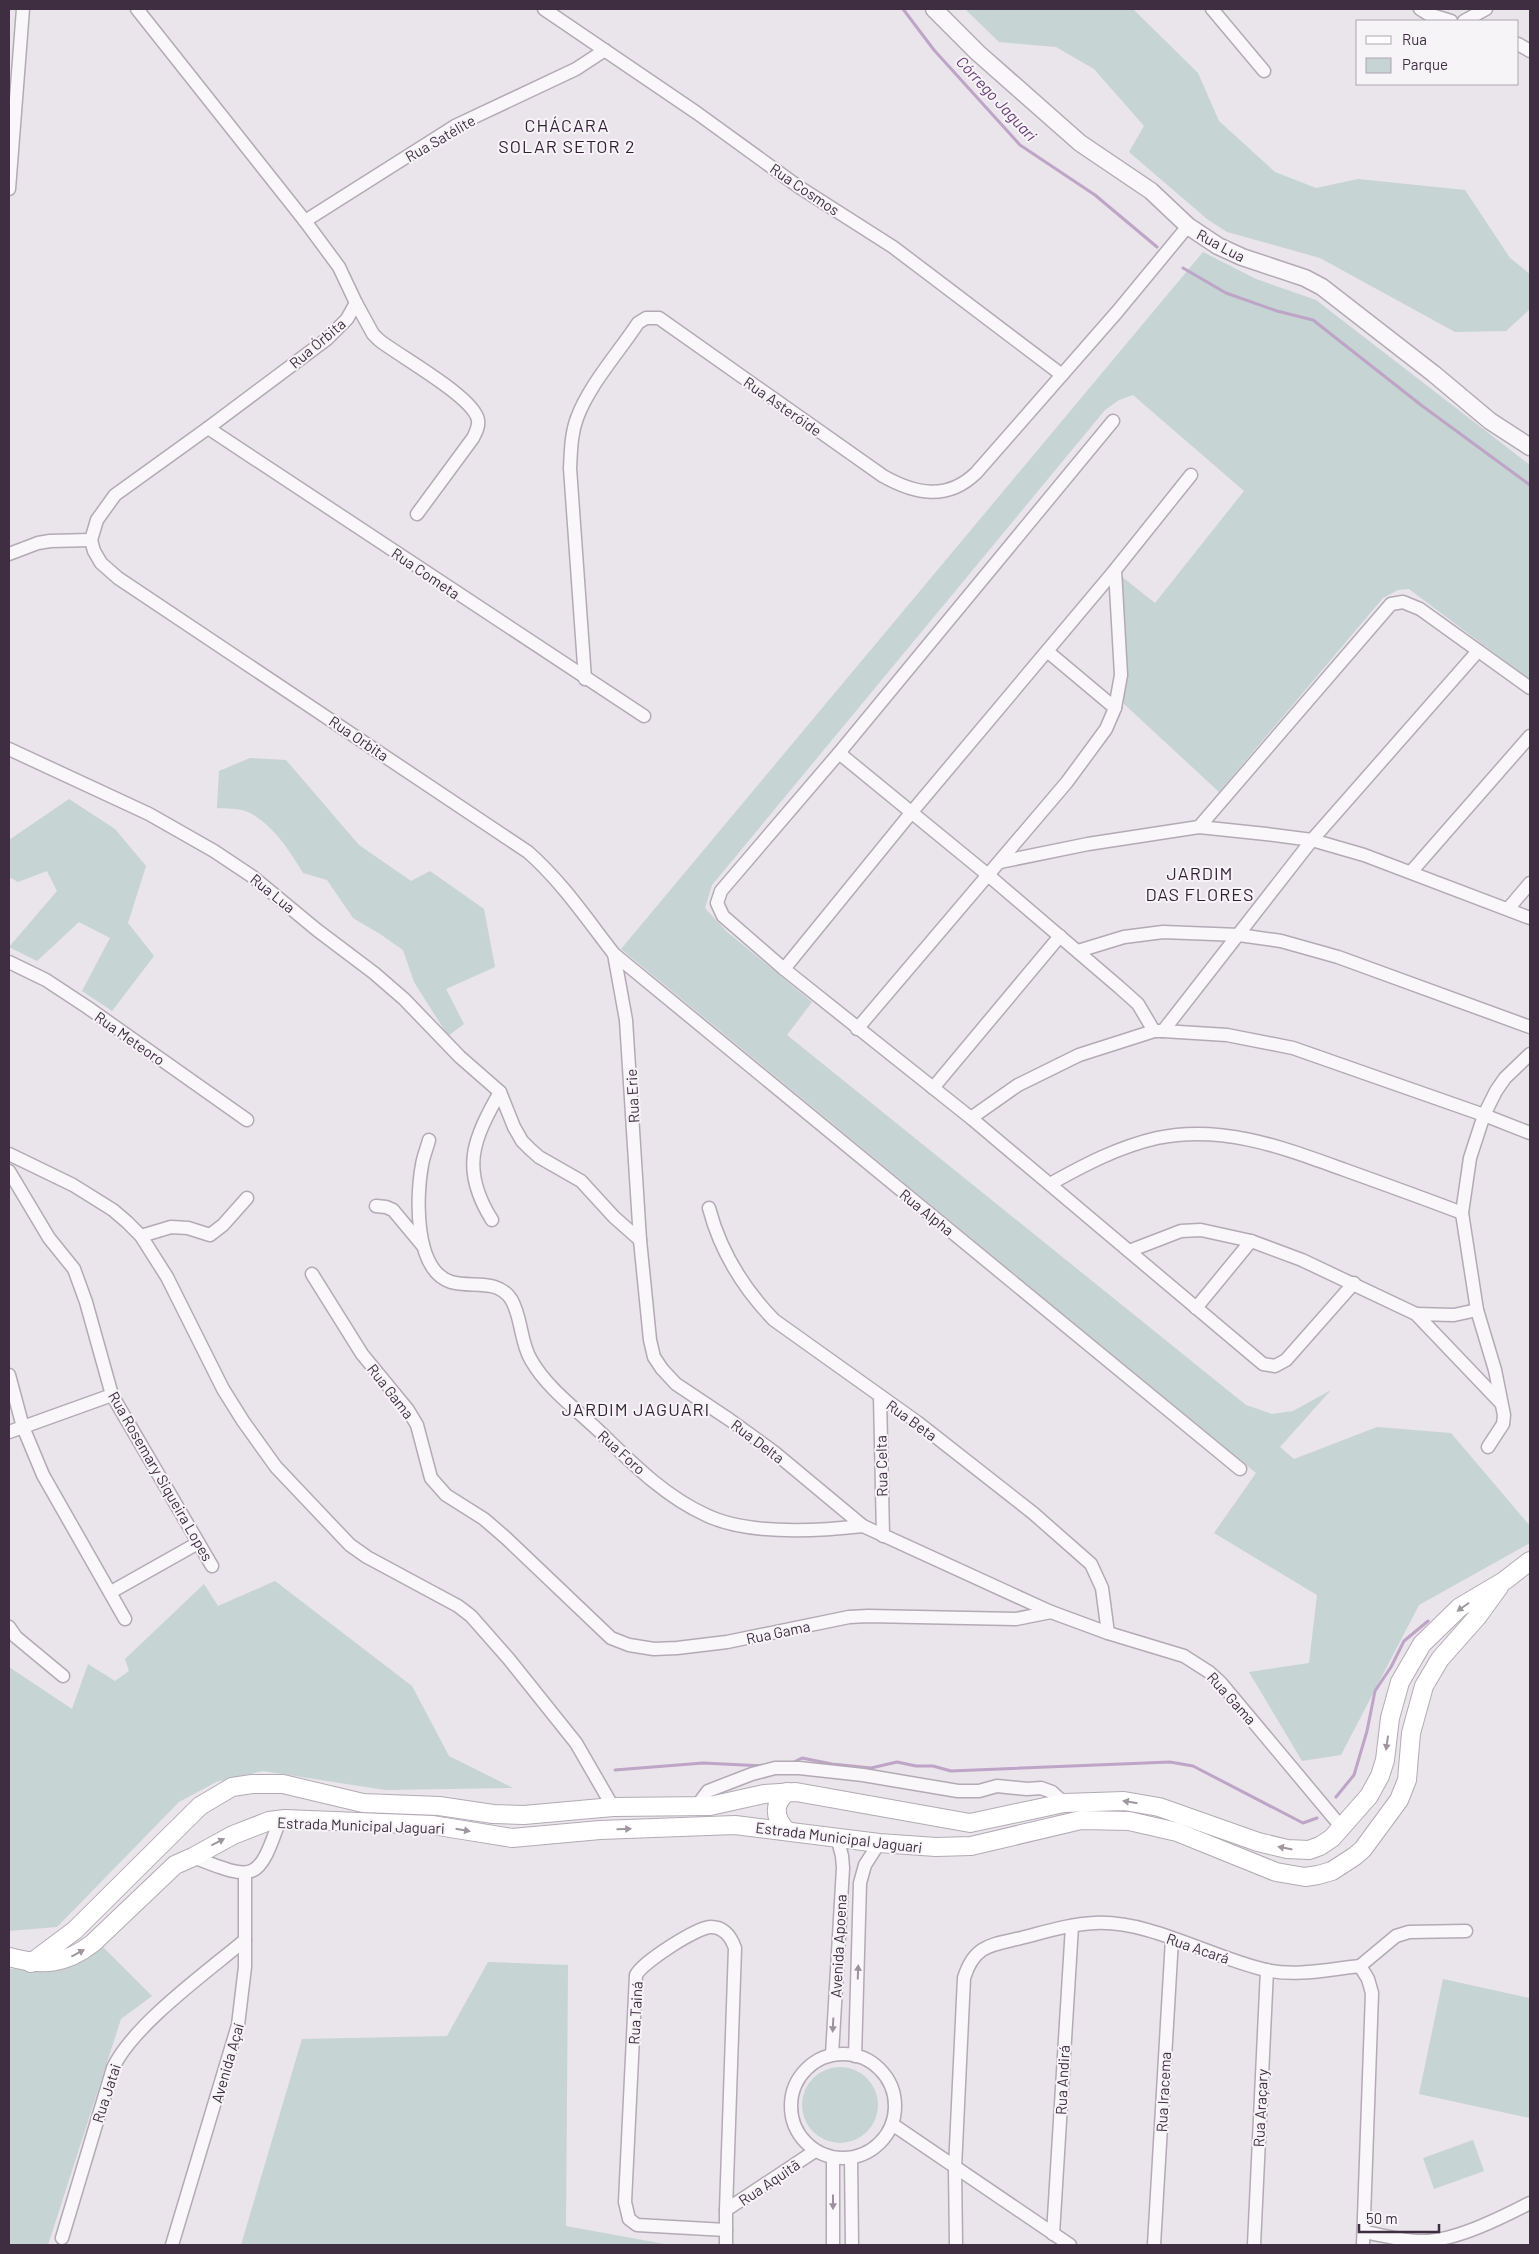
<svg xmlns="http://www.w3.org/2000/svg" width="1539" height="2254" viewBox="0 0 1539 2254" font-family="Barlow,sans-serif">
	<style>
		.green { fill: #c6d4d3 }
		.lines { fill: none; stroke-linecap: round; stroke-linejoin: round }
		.stream { stroke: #bea4c7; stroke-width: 3 }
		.minor-casing { stroke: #b3aab5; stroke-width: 15 }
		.tertiary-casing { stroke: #b3aab5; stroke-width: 19 }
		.secondary-casing { stroke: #b3aab5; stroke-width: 20 }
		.minor { stroke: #f9f7f9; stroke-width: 12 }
		.tertiary { stroke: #f9f7f9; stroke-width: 16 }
		.secondary { stroke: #fff; stroke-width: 18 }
		.oneway { fill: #9f96a0 }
		.oneway2 { fill: #9c929e }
		.labels { text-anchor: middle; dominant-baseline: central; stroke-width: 4; stroke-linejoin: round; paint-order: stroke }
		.street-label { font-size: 15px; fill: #3f2e42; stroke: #f7f4f8 }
		.water-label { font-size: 16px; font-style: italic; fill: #663c72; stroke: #f7f4f8 }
		.quarter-label { font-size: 18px; letter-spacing: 1px; fill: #311f33; stroke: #f7f4f8 }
	</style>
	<rect width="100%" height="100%" fill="#eae4eb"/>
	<g class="green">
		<polygon points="965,9 1133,9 1198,73 1219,121 1275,172 1316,188 1358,179 1465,190 1510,258 1530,274 1530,309 1506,331 1455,332 1320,258 1227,232 1207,219 1129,152 1144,126 1094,69 1056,47 999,42"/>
		<polygon points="1203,252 1256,279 1316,300 1530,465 1530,680 1409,589 1398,590 1383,598 1219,792 1123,703 1121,576 1155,603 1244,491 1133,395 1119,400 1105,410 712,885 705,908 726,931 812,1002 787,1035 1246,1405 1272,1414 1293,1411 1331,1390 1280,1447 1294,1459 1377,1427 1451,1433 1530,1526 1530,1543 1419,1605 1341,1755 1302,1761 1249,1672 1309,1663 1317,1595 1214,1533 1256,1473 621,949"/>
		<path d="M250 758 286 760 359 845 411 881 430 871 484 909 495 967 446 989 464 1024 448 1036 414 982 403 950 380 934 353 918 327 880 303 873C291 852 269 819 245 811 237 808 226 809 217 808L219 771Z"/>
		<polygon points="69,799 115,829 146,866 128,923 154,956 112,1011 82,991 110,938 79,922 37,961 9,947 57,891 47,871 18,882 9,877 9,840"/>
		<polygon points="275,1581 412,1686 449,1756 513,1788 385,1790 263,1771 216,1782 179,1802 57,1927 9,1931 9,1667 72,1709 88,1664 115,1681 129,1671 125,1659 204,1584 218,1606"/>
		<polygon points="103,1947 152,1996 121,2019 48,2245 9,2245 9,1969 61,1970"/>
		<polygon points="488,1962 568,1965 566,2226 670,2245 241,2245 302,2039 447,2036"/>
		<polygon points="1443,1979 1530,1998 1530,2118 1419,2094"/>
		<circle cx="840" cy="2105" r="38"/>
		<polygon points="1473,2140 1484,2171 1434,2189 1423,2158"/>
	</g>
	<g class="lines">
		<g class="stream">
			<polyline points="903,9 934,50 1020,145 1095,195 1157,247"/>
			<polyline points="1183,268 1226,293 1277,311 1313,320 1421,405 1530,485"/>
			<polyline points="792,1763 802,1758 832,1764 871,1768 897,1762 916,1766 933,1766 951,1771 1170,1762 1193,1766 1303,1823 1317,1818"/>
			<polyline points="615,1770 703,1763 764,1766"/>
			<polyline points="1336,1797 1354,1775 1367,1731 1375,1691 1391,1667 1404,1641 1428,1621"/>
		</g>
		<g class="minor-casing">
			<g id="minor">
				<path d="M137 9 305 221 339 267 356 303 347 319 327 339 208 428 115 495 97 520 91 540 94 551 101 563 118 578 528 852C562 882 586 918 614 954L1240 1469"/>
				<polyline points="544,9 697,113 799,187 893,247 1062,375"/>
				<polyline points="1212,9 1264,71"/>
				<polyline points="1420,9 1428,14 1451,21"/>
				<polyline points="1464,21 1486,9"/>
				<polyline points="1518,44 1530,51"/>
				<polyline points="9,189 23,9"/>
				<polyline points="305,221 455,126 576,69 605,50"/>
				<path d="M356 303 373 334 379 340C399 356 474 397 478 420 479 427 476 432 473 438L417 514"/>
				<polyline points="1113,421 839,753 721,891 717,903 723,916 784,969 971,1118 1263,1364 1275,1366 1286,1360 1354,1283"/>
				<polyline points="208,428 644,716"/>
				<polyline points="9,554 38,543 50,541 91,540"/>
				<polyline points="1047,651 1115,708"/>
				<path d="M585 679 570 468C571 451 571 434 577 418 589 385 619 352 638 323L646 318H659L883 476C915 494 947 501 976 473L1117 312 1188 226"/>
				<polyline points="9,749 149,814 214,851 253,877 317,930 374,973 404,999 460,1057 500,1092 514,1127 522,1141 530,1149 539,1157 581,1181 614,1217 640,1240"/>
				<polyline points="839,753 988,875 1119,987 1138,1004 1154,1031"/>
				<polyline points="1199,827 1391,604 1403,602 1420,609 1530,688"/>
				<polyline points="1000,862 1088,844 1199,827 1266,834 1312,840 1364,855 1530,918"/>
				<polyline points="1411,872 1530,736"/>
				<polyline points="1508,909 1530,883"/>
				<polyline points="1078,951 1124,937 1163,932 1239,935 1281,941 1338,957 1530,1027"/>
				<polyline points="614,954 626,1020 640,1240 650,1340 654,1357 662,1369 676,1384 730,1420 774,1452 863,1526 1051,1612"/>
				<polyline points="9,962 46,980 87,1007 247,1120"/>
				<polyline points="784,969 911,813 1115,570 1191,475"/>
				<polyline points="857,1029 1067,782 1106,729 1115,708 1121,675 1115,570"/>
				<polyline points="1163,1031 1312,840 1478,651"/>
				<polyline points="933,1088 1060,936"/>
				<polyline points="971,1118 1018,1085 1079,1055 1154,1031 1163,1031 1227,1035 1293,1048 1484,1115 1530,1133"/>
				<path d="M429 1140C427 1148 423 1157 422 1165 416 1197 414 1270 451 1282 471 1288 497 1278 511 1299 522 1317 520 1342 531 1360 547 1388 576 1409 599 1431 631 1462 664 1496 706 1515 747 1535 818 1531 863 1526"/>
				<polyline points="9,1154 73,1185 113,1210 127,1222 141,1236 167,1277 223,1389 243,1421 276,1467 350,1545 367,1557 458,1606 471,1616 508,1658 576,1743 613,1807"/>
				<polyline points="9,1171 49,1238 74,1269 86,1302 112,1395 212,1566"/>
				<path d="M1050 1184C1084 1165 1118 1147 1157 1138 1223 1124 1284 1148 1345 1170 1384 1184 1423 1198 1462 1213"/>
				<polyline points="376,1206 386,1207 393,1210 423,1246"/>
				<path d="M709 1208C720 1250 744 1289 774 1320L917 1422 1033 1513 1091 1564 1102 1588 1108 1633"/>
				<path d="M492 1220C460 1169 473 1140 500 1092"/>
				<polyline points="141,1236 171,1227 188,1228 210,1235 223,1225 247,1198"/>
				<polyline points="1129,1251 1181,1231 1201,1230 1251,1241 1302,1260 1416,1314 1501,1403"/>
				<polyline points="312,1274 362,1354 408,1410 417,1425 431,1478 446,1495 484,1519 506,1538 611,1638 629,1645 654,1649 677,1648 727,1642 849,1617 868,1616 1016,1619 1051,1612 1108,1633 1184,1656 1209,1672 1221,1683 1343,1829"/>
				<polyline points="1196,1308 1251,1241"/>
				<polyline points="1416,1314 1454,1315 1477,1310"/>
				<polyline points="9,1375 23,1427 43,1475 125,1619"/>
				<polyline points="880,1396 883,1536"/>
				<polyline points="9,1432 112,1395"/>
				<polyline points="1488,1447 1503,1424 1504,1415 1495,1370 1477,1310 1462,1213 1470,1158 1484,1115 1496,1091 1505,1078 1530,1054"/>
				<polyline points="111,1592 198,1543"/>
				<polyline points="9,1627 16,1637 63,1676"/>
				<polyline points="696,1807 708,1791 752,1774 775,1768 799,1768 863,1775 958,1791 979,1791 997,1786 1027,1789 1041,1788 1052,1792 1064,1803"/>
				<path d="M193 1857C255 1881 258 1883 280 1819"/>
				<polyline points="1360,1966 1396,1936 1409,1932 1466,1931"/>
				<circle cx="843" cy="2106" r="52"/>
				<polyline points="832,2055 843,1868 842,1856 837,1837"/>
				<polyline points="855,2056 860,1883 865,1865 879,1843"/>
				<polyline points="892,2124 1070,2245"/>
				<polyline points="851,2158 852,2245"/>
				<path d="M726 2230 637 2225 629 2219 625 2202 636 1975C643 1962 697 1927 711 1927 724 1927 731 1937 735 1948L726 2210"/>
				<path d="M1364 2232C1382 2235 1402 2241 1421 2241 1453 2242 1501 2218 1530 2203"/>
				<polyline points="1053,2234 1072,1926"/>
				<path d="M62 2238 113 2068C133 2025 207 1972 245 1940"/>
				<polyline points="172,2245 238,2025 245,1967 245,1874"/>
				<polyline points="726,2245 726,2210 815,2151"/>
				<polyline points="833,2245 833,2158"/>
				<path d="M956 2245 955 2168 964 1978C974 1945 991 1945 1021 1938 1045 1932 1070 1924 1095 1923 1150 1920 1212 1958 1266 1970 1296 1977 1330 1969 1360 1966L1368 1979 1372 1993 1363 2245"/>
				<polyline points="1154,2245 1172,1939"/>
				<polyline points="1254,2245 1267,1970"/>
			</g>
		</g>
		<g class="tertiary-casing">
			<polyline id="tertiary" points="934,9 978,53 1080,143 1151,191 1188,226 1218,246 1242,257 1305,278 1322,287 1434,374 1490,421 1530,447"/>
		</g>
		<g class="secondary-casing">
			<g id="secondary">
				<path d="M786 1830C774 1817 773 1804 787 1792"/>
				<path d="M9 1957C42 1966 65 1965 93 1943L175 1865 193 1857 233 1835 269 1821 285 1819 432 1825 512 1838 600 1830 735 1825 879 1843 936 1847 971 1846 1081 1820 1129 1821 1177 1832 1276 1872 1305 1877 1318 1875 1332 1871 1355 1856 1363 1849 1399 1800 1407 1780 1411 1733 1424 1686 1440 1659 1478 1616 1499 1587"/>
				<polyline points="31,1963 75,1930 200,1806 232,1787 252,1784 283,1784 363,1803 439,1806 493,1814 524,1815 613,1807 710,1806 764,1794 796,1792 970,1823 1064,1803 1124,1801 1159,1807 1258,1842 1287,1849 1309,1850 1320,1846 1332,1838 1369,1796 1380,1776 1385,1760 1390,1718 1400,1682 1422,1644 1460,1607 1504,1581 1530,1561"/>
			</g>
		</g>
		<use href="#minor" class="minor"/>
		<use href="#tertiary" class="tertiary"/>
		<use href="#secondary" class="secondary"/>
	</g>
	<defs><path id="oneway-solid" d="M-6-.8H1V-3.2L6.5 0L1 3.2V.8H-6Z" transform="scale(1.25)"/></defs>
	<g class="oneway">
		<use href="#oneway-solid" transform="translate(1463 1607) rotate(145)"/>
		<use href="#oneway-solid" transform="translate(1387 1743) rotate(98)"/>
		<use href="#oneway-solid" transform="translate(1130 1802) rotate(-171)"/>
		<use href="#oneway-solid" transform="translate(624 1829) rotate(-2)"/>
		<use href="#oneway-solid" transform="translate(463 1830) rotate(10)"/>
		<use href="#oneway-solid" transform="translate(218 1842) rotate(-27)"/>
		<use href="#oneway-solid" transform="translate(1285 1848) rotate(-169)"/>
		<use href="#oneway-solid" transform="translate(78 1953) rotate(-28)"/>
	</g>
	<g class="oneway2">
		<use href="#oneway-solid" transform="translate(858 1972) rotate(-88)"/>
		<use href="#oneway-solid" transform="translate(833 2025) rotate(93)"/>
		<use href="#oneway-solid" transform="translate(833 2202) rotate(90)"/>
	</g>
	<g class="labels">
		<g class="street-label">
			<text transform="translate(440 138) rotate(-30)">Rua Satélite</text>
			<text transform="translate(805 189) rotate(34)">Rua Cosmos</text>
			<text transform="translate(1221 245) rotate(28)">Rua Lua</text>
			<text transform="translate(317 343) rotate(-40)">Rua Órbita</text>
			<text transform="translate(783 406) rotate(35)">Rua Asteróide</text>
			<text transform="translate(426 573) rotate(34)">Rua Cometa</text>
			<text transform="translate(359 738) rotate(34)">Rua Orbita</text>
			<text transform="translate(273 893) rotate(39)">Rua Lua</text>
			<text transform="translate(130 1038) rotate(35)">Rua Meteoro</text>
			<text transform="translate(632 1096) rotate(-93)">Rua Erie</text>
			<text transform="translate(927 1212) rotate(39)">Rua Alpha</text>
			<text transform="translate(391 1391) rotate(52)">Rua Gama</text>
			<text transform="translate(912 1420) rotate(36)">Rua Beta</text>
			<text transform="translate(758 1441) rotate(37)">Rua Delta</text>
			<text transform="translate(622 1452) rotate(42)">Rua Foro</text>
			<text transform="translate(881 1466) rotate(-91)">Rua Celta</text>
			<text transform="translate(161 1476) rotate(60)">Rua Rosemary Siqueira Lopes</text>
			<text transform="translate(778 1632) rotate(-12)">Rua Gama</text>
			<text transform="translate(1232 1698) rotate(48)">Rua Gama</text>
			<text transform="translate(361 1825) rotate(2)">Estrada Municipal Jaguari</text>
			<text transform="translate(839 1837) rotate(7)">Estrada Municipal Jaguari</text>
			<text transform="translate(838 1946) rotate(-87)">Avenida Apoena</text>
			<text transform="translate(1198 1948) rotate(19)">Rua Acará</text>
			<text transform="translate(635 2013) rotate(-87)">Rua Tainá</text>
			<text transform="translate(227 2063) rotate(-74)">Avenida Açaí</text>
			<text transform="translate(1062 2080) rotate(-87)">Rua Andirá</text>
			<text transform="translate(1163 2092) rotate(-87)">Rua Iracema</text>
			<text transform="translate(106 2093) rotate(-72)">Rua Jatai</text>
			<text transform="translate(1260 2108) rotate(-87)">Rua Araçary</text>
			<text transform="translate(769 2182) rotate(-34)">Rua Aquitã</text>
		</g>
		<g class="water-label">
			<text transform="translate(997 98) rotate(47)">Córrego Jaguari</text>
		</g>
		<g class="quarter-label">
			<text x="567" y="125">CHÁCARA<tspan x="567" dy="21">SOLAR SETOR 2</tspan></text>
			<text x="1200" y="873">JARDIM<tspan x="1200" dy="21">DAS FLORES</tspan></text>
			<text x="636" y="1409">JARDIM JAGUARI</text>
		</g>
	</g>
	<rect width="1539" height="2254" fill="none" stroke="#3f2e42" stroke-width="20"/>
	<rect x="1356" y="20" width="162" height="65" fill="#f7f4f8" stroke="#ada5af"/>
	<rect x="1366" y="36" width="25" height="8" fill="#ffffff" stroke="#ada5af"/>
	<text x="1402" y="45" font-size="15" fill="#3f2e42">Rua</text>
	<rect x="1366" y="58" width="25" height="15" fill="#c6d4d3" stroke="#ada5af"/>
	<text x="1402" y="70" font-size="15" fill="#3f2e42">Parque</text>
	<path d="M1359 2224v8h80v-8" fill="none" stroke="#3f2e42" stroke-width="2.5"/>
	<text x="1366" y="2224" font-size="15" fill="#3f2e42" stroke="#f7f4f8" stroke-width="4" paint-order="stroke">50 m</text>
</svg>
